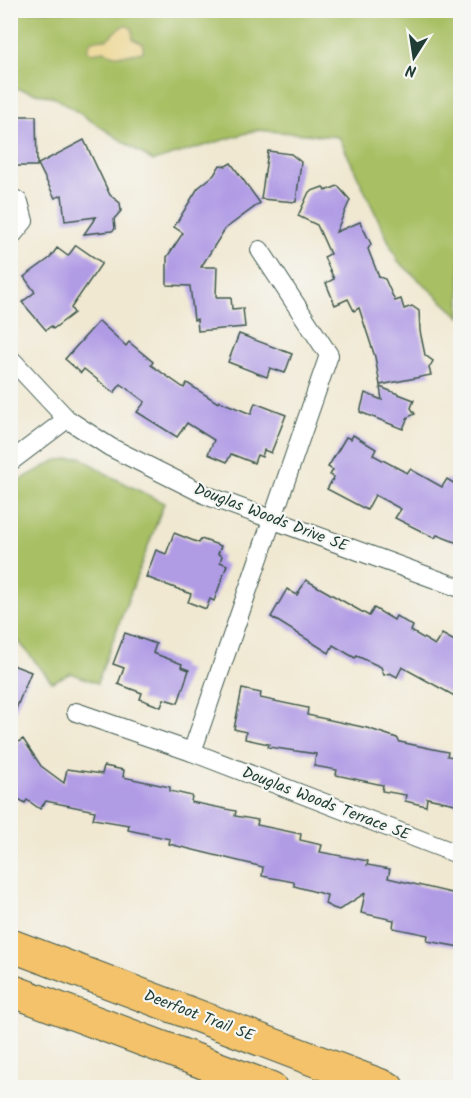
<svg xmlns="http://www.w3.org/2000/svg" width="471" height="1098" viewBox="0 0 471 1098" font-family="Kalam,sans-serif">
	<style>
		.green { fill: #a8bf64; stroke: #647e4c; stroke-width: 1.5 }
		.sand { fill: #eeda9e; stroke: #868c69; stroke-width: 1.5 }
		.building { fill: #b09be5 }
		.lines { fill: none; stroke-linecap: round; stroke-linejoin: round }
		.minor-casing { stroke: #3e574c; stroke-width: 20 }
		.motorway-casing { stroke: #3e574c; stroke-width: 34 }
		.minor { stroke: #fff; stroke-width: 18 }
		.motorway { stroke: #f4c26a; stroke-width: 32 }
		.labels { text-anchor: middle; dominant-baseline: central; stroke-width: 4.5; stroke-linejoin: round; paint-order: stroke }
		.street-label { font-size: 16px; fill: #1f3d34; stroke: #f6f6f2 }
	</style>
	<rect width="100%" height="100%" fill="#f6f6f2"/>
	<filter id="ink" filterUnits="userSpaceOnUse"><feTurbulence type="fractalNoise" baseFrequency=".0167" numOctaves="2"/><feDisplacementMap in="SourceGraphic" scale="12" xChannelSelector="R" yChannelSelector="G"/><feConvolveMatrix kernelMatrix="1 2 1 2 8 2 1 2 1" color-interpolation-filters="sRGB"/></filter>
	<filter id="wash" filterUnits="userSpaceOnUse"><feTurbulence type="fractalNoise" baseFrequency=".008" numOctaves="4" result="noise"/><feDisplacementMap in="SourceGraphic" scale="24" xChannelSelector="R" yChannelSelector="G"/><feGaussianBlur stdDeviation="1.35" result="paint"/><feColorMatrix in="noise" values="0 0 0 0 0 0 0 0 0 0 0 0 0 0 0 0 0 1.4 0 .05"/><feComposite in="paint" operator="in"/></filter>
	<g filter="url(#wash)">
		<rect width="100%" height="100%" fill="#f0e8d1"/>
		<g class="green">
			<polygon points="11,11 460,11 460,317 398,261 339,137 257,130 153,161 56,98 11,87"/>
			<polygon points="81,457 108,475 164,503 97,683 71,673 52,682 11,632 11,485 55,461"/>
		</g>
		<polygon class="sand" points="124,25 132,28 133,39 143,44 143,52 126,55 114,55 104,51 91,53 87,49 92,40 107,39"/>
		<g id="blocks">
			<g class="building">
				<polygon points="10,116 36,116 37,166 10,166"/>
				<polygon points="84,140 110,195 120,203 121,211 114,219 115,229 112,231 84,234 96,217 65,221 62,195 55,198 38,164"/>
				<polygon points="268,151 291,154 301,162 296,202 261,199"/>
				<polygon points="231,163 260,203 225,229 201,267 217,267 216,297 231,297 232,309 243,308 245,327 198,331 197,319 194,320 190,286 167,285 167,257 183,233 174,227 198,188 214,175 220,165 226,166"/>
				<polygon points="338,186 350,200 336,232 360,222 371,244 368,249 379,277 385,279 395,301 401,299 404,309 412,306 419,311 420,331 425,355 433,361 429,368 431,375 380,385 375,357 359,308 354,311 348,299 335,305 326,283 334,279 324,257 330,254 317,225 298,216 309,192 323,187 325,191"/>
				<polygon points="76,245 102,263 71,308 74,313 53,329 51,326 46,330 22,302 35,292 24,277 50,258 57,248 68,256"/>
				<polygon points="99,321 126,346 129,342 153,362 151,365 184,388 187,383 218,403 219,401 251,414 255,403 286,415 271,453 264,450 262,457 257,455 254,463 231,454 227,462 208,454 214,440 187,423 177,437 137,412 145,402 121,384 114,393 84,369 81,373 65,359"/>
				<polygon points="239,334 292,354 285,373 270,368 267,377 228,362"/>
				<polygon points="380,387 414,400 411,408 415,414 408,417 403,429 360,412 365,393 382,400"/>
				<polygon points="353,435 376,449 373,455 407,473 410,469 442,487 447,479 460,487 460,544 437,535 435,538 395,518 401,509 375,495 367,510 327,489 334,477 330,475 333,470 328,467 346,437 351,439"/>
				<polygon points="174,533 199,543 201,539 221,546 218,554 222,556 220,562 227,565 214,601 210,599 206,609 188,602 191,594 146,577 156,550 166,554"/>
				<polygon points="306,580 369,616 374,608 394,620 396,616 413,626 411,631 435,645 442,634 460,644 460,699 402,667 397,677 390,673 384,675 381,667 357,656 355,658 333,645 329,653 271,617 287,589 297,595"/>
				<polygon points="125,633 156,644 153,653 182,664 181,667 189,670 178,703 164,699 161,707 140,699 142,693 118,684 124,668 113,664"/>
				<polygon points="10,664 31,672 11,721 10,721"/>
				<polygon points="242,689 261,693 260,698 308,708 307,715 367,728 397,738 400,742 448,752 447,756 460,758 460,805 427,798 426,806 405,801 406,795 382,791 383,785 336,775 337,770 314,766 316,754 268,747 269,744 245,739 246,732 234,729"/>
				<polygon points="23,739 41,766 64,783 67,769 102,774 104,766 124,770 123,777 170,787 170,791 192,796 191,802 236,811 235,816 258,820 257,825 301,834 300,840 322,845 320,852 368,861 367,865 390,869 388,878 460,895 460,947 427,941 428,935 393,928 394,920 361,913 365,893 339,910 333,908 325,904 327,895 294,886 294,882 262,876 263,867 169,844 170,839 128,830 129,825 93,819 95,811 46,801 40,809 27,800 25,803 10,794 10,747"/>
			</g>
		</g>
	</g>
	<g filter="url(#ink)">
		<use href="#blocks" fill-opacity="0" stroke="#3e574c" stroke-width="1.5"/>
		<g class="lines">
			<g class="minor-casing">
				<g id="minor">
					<polyline points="10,196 19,202 24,221 10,238"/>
					<polyline points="260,250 329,355 192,752 460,855"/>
					<polyline points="10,358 67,419 110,447 208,496 460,588"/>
					<polyline points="10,462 67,419"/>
					<polyline points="76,712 192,752"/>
				</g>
			</g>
			<g class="motorway-casing">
				<g id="motorway">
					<polyline points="10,945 388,1088"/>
					<polyline points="10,990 271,1088"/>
				</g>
			</g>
			<use href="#minor" class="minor"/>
			<use href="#motorway" class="motorway"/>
		</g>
	</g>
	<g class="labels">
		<g class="street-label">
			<text transform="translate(271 518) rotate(21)">Douglas Woods Drive SE</text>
			<text transform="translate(326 804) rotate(21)">Douglas Woods Terrace SE</text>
			<text transform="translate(199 1016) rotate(21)">Deerfoot Trail SE</text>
		</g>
	</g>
	<rect width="471" height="1098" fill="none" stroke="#f6f6f2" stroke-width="36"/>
	<g transform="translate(414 57) rotate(192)" stroke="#f6f6f2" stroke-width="4.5" paint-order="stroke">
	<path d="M0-4.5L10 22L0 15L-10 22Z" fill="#1f3d34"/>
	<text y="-9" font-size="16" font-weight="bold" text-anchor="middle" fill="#1f3d34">N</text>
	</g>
</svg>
